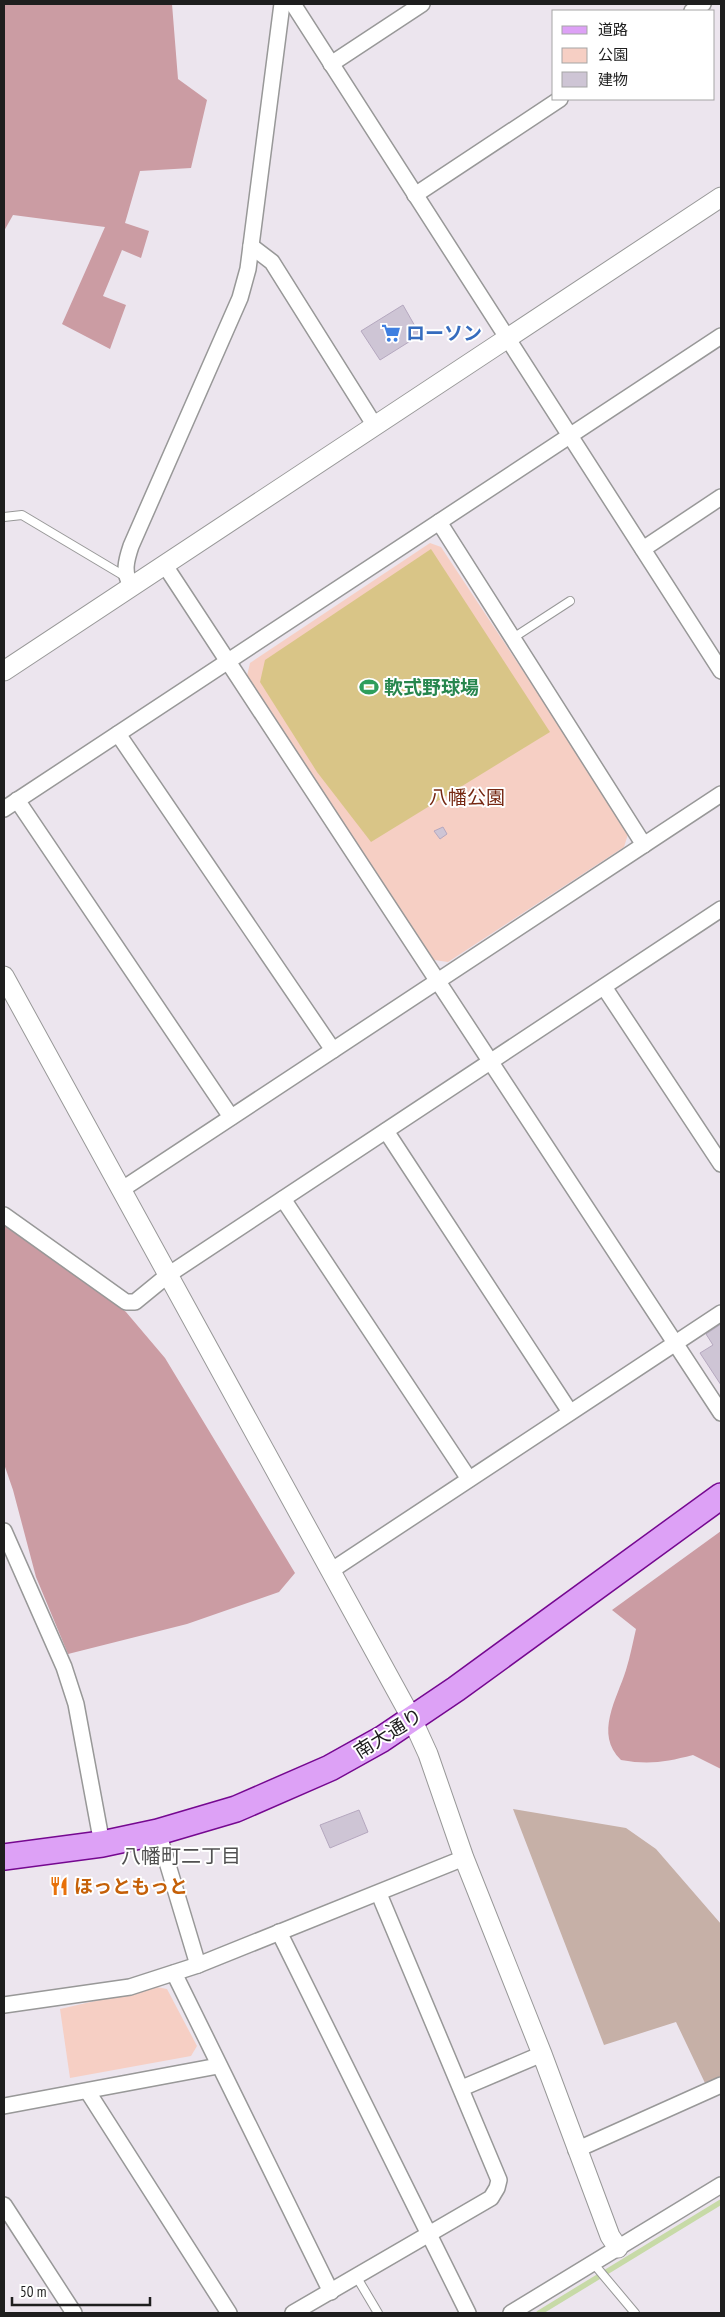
<svg xmlns="http://www.w3.org/2000/svg" width="725" height="2317" viewBox="0 0 725 2317" font-family="'PT Sans Narrow','Noto Sans JP',sans-serif">
	<style>
		.forest { fill: #cb9ca3 }
		.cemetery { fill: #c6b0a7 }
		.park { fill: #f6cfc4 }
		.pitch { fill: #d9c587 }
		.lines { fill: none; stroke-linecap: round; stroke-linejoin: round }
		.stream { stroke: #c7daa7; stroke-width: 5.5 }
		.building { fill: #cec5d5; stroke: #b5a8bf }
		.service-casing { stroke: #989898; stroke-width: 10 }
		.minor-casing { stroke: #989898; stroke-width: 18 }
		.tertiary-casing { stroke: #989898; stroke-width: 21 }
		.primary-casing { stroke: #750890; stroke-width: 28 }
		.service { stroke: #fff; stroke-width: 8 }
		.minor { stroke: #fff; stroke-width: 15 }
		.tertiary { stroke: #fff; stroke-width: 19 }
		.primary { stroke: #dda1f6; stroke-width: 25 }
		.labels { text-anchor: middle; dominant-baseline: central; stroke-width: 4; stroke-linejoin: round; paint-order: stroke }
		.shop-label { font-size: 19px; font-weight: bold; fill: #366cbe; stroke: #fff; text-anchor: start }
		.leisure-label { font-size: 19px; font-weight: bold; fill: #27864d; stroke: #fff; text-anchor: start }
		.park-label { font-size: 19px; fill: #762812; stroke: #fff }
		.street-label { font-size: 19px; fill: #1e1e1e; stroke: #fff }
		.food-label { font-size: 19px; font-weight: bold; fill: #c56008; stroke: #fff; text-anchor: start }
		.neighbourhood-label { font-size: 20px; fill: #515151; stroke: #fff }
	</style>
	<rect width="100%" height="100%" fill="#ece5ee"/>
	<g class="forest">
		<polygon points="4,4 172,4 178,79 207,100 191,168 140,171 125,223 149,231 141,258 122,250 103,296 126,305 110,349 62,324 105,227 13,215 4,231"/>
		<polygon points="4,1225 104,1292 126,1312 165,1358 295,1573 279,1592 187,1624 68,1654 36,1577 13,1490 4,1464"/>
		<path d="M721 1531V1769L693 1755C666 1762 649 1765 621 1760 594 1734 617 1699 626 1670 630 1657 633 1642 636 1629L612 1610Z"/>
	</g>
	<polygon class="cemetery" points="513,1809 626,1828 656,1849 721,1924 721,2076 705,2083 676,2022 604,2045"/>
	<g class="park">
		<polygon points="430,543 441,547 629,831 624,847 448,962 434,960 247,676 250,663"/>
		<polygon points="156,1987 167,1989 197,2046 191,2056 70,2078 60,2009"/>
	</g>
	<polygon class="pitch" points="431,549 550,732 371,842 317,772 260,682 265,660"/>
	<g class="lines">
		<polyline class="stream" points="539,2313 721,2202"/>
	</g>
	<g class="building">
		<polygon points="403,305 420,335 380,360 361,331"/>
		<polygon points="443,827 447,834 440,839 434,831"/>
		<polygon points="721,1324 721,1385 700,1353 713,1345 706,1334"/>
		<polygon points="359,1810 368,1832 330,1848 320,1825"/>
	</g>
	<g class="lines">
		<g class="service-casing">
			<g id="service">
				<polyline points="4,517 22,515 126,577"/>
				<polyline points="513,638 570,601"/>
				<polyline points="593,2263 635,2313"/>
				<polyline points="356,2276 378,2313"/>
			</g>
		</g>
		<g class="minor-casing">
			<g id="minor">
				<polyline points="293,4 721,671"/>
				<polyline points="692,11 703,4"/>
				<polyline points="331,64 422,4"/>
				<polyline points="415,195 560,99"/>
				<polyline points="251,246 272,262 375,426"/>
				<polyline points="439,522 644,845"/>
				<polyline points="643,549 721,497"/>
				<polyline points="164,564 721,1413"/>
				<path d="M131 586C123 572 126 561 131 546L240 298 248 269 282 4"/>
				<polyline points="118,734 333,1050"/>
				<polyline points="17,800 231,1117"/>
				<polyline points="4,809 721,336"/>
				<polyline points="604,987 721,1164"/>
				<polyline points="386,1131 570,1412"/>
				<polyline points="121,1190 721,794"/>
				<polyline points="283,1199 469,1479"/>
				<polyline points="4,1215 126,1302 135,1302 168,1275 721,909"/>
				<polyline points="4,1531 64,1667 76,1704 102,1844"/>
				<polyline points="332,1570 721,1313"/>
				<polyline points="158,1832 198,1965"/>
				<polyline points="279,1932 468,2313"/>
				<polyline points="174,1973 331,2292"/>
				<polyline points="4,2005 130,1987 198,1965 464,1858"/>
				<polyline points="462,2088 542,2054"/>
				<polyline points="88,2092 229,2313"/>
				<polyline points="4,2106 218,2066"/>
				<polyline points="576,2150 721,2085"/>
				<polyline points="4,2205 74,2313"/>
				<polyline points="293,2313 491,2198 497,2188 499,2180 379,1894"/>
				<polyline points="511,2313 721,2185"/>
			</g>
		</g>
		<g class="tertiary-casing">
			<g id="tertiary">
				<polyline points="4,671 721,197"/>
				<polyline points="4,976 412,1719 428,1754 464,1858 542,2054 610,2236 618,2248"/>
			</g>
		</g>
		<g class="primary-casing">
			<polyline id="primary" points="4,1857 102,1844 158,1832 236,1809 330,1768 382,1739 456,1689 721,1496"/>
		</g>
		<use href="#service" class="service"/>
		<use href="#minor" class="minor"/>
		<use href="#tertiary" class="tertiary"/>
		<use href="#primary" class="primary"/>
	</g>
	<defs>
		<g id="supermarket-bare" transform="scale(1.5)"><path d="M-6-5.5h2.5l.6 2H6L4.5 2H-2.5L-4.4-4H-6ZM-1.5 3.2a1.3 1.3 0 1 0 .1 0ZM3 3.2a1.3 1.3 0 1 0 .1 0Z" fill="#3f7fe0" stroke="#fff" stroke-width="2.5" paint-order="stroke"/></g>
		<g id="stadium-bare" transform="scale(1.5)"><path d="M0-5a6.5 5 0 1 0 0 10a6.5 5 0 1 0 0-10ZM-3.5-1.8h7v3.6h-7Z" fill="#2e9e5b" stroke="#fff" stroke-width="2.5" paint-order="stroke"/></g>
		<g id="restaurant-bare" transform="scale(1.5)"><path d="M-5-6h1v4h1v-4h1v4h1v-4h1v5L-1.5 .5V6h-2V.5L-5-1ZM5-6V6H3V1.5H1.5Q1.5-4 5-6Z" fill="#e8710a" stroke="#fff" stroke-width="2.5" paint-order="stroke"/></g>
	</defs>
	<g fill-rule="evenodd">
		<use href="#supermarket-bare" x="391" y="333"/>
		<use href="#stadium-bare" x="369" y="687"/>
		<use href="#restaurant-bare" x="59" y="1886"/>
	</g>
	<g class="labels">
		<g class="shop-label">
			<text x="406" y="333">ローソン</text>
		</g>
		<g class="leisure-label">
			<text x="384" y="687">軟式野球場</text>
		</g>
		<g class="park-label">
			<text x="467" y="797">八幡公園</text>
		</g>
		<g class="street-label">
			<text transform="translate(388 1733) rotate(-32)">南大通り</text>
		</g>
		<g class="food-label">
			<text x="74" y="1886">ほっともっと</text>
		</g>
		<g class="neighbourhood-label">
			<text x="181" y="1856">八幡町二丁目</text>
		</g>
	</g>
	<rect width="725" height="2317" fill="none" stroke="#1e1e1e" stroke-width="10"/>
	<rect x="552" y="10" width="162" height="90" fill="#ffffff" stroke="#a5a5a5"/>
	<rect x="562" y="26" width="25" height="8" fill="#dda1f6" stroke="#a5a5a5"/>
	<text x="598" y="35" font-size="15" fill="#1e1e1e">道路</text>
	<rect x="562" y="48" width="25" height="15" fill="#f6cfc4" stroke="#a5a5a5"/>
	<text x="598" y="60" font-size="15" fill="#1e1e1e">公園</text>
	<rect x="562" y="72" width="25" height="15" fill="#cec5d5" stroke="#a5a5a5"/>
	<text x="598" y="85" font-size="15" fill="#1e1e1e">建物</text>
	<path d="M12 2297v8h138v-8" fill="none" stroke="#1e1e1e" stroke-width="2.5"/>
	<text x="20" y="2297" font-size="15" fill="#1e1e1e" stroke="#ffffff" stroke-width="4" paint-order="stroke">50 m</text>
</svg>
